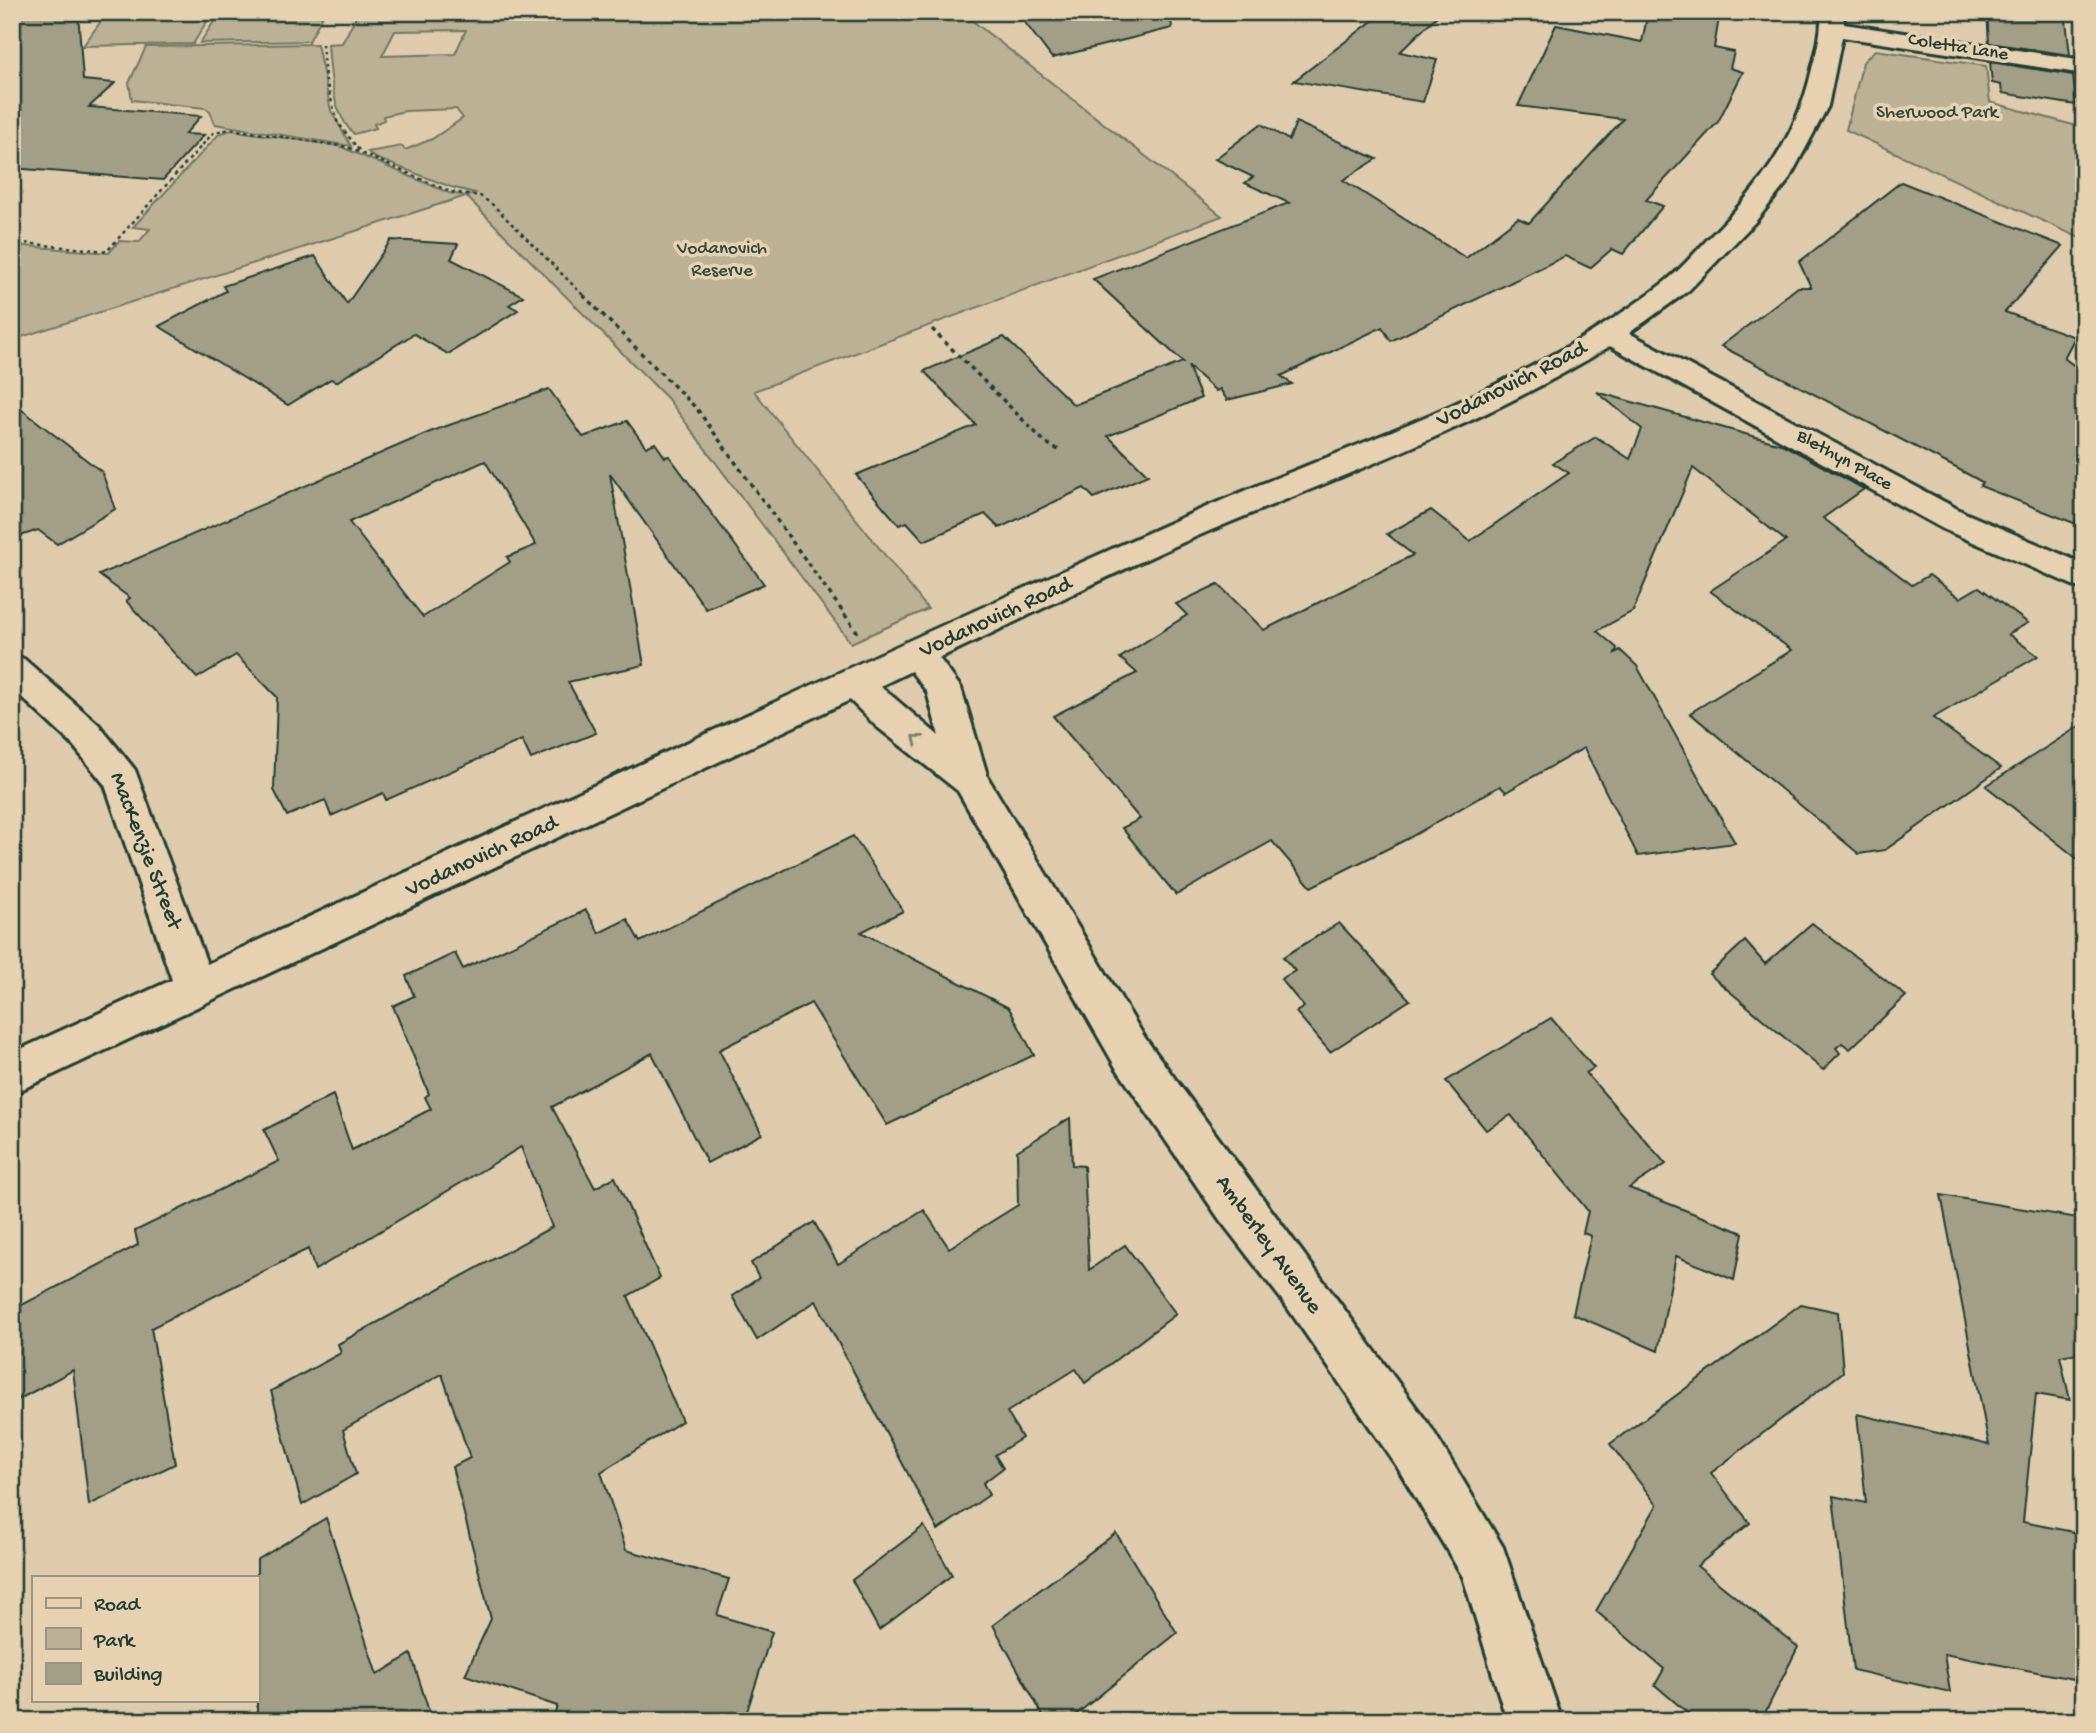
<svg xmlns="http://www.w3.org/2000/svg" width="2096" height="1733" viewBox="0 0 2096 1733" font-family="'Gochi Hand',sans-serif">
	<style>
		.green { fill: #bcb195; stroke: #6e7764; stroke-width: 2; fill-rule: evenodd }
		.building { fill: #a39f86; stroke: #1f3d34; stroke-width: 2; fill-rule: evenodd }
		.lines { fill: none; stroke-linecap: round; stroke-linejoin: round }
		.minor-casing { stroke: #1f3d34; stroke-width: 6 }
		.path-far1 { stroke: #1f3d34; stroke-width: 2.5; stroke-dasharray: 3.5 3.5; stroke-linecap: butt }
		.path { stroke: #1f3d34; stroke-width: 3.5; stroke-dasharray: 4.5 4.5; stroke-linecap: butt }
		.minor { fill: #e7d1b0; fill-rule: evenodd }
		.oneway { stroke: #79806c }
		.labels { text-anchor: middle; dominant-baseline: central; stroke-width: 7; stroke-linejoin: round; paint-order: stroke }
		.far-street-label { font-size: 19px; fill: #1f3d34; stroke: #e7d1b0 }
		.far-park-label { font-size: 19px; fill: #2f493e; stroke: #e7d1b0 }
		.street-label { font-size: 23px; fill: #1f3d34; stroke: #e7d1b0 }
	</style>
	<rect width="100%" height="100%" fill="#dfcbab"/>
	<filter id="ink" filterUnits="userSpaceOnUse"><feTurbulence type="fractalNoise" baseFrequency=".0143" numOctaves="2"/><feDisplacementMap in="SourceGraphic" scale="14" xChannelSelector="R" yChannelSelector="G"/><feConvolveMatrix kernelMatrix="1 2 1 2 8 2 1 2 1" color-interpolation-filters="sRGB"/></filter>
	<g filter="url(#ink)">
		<g class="green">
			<path d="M359 12H961L1222 216 754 391 928 609 851 643 668 399 466 196 12 340V245L109 253 119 241 139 242 150 229 133 227 219 134 231 130 339 146 449 193 466 196 475 193 451 187 373 157 368 152 402 146 405 150 432 139 463 118 456 109 405 111 383 116 384 120 374 124 376 128 354 134C332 114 330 72 328 44L342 43ZM466 30 455 54 382 56 395 31Z"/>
			<polygon points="323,15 309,41 200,43 217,17"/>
			<polygon points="209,18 193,44 83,46 102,20"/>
			<polygon points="317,44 331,111 351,146 215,124 210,111 205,108 132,100 129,83 146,47"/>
			<polygon points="1875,50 1986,66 1990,102 2084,128 2084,240 1846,130 1863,62"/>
		</g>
		<g class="building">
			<polygon points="20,12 78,12 83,80 115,83 89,107 201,116 185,134 204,135 163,180 12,168 12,21 20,20"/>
			<polygon points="1017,12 1170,12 1172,28 1052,58"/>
			<polygon points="1384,12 1441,12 1400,52 1437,60 1423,102 1294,81"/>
			<polygon points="1648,12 1720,12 1714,48 1734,52 1730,68 1743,72 1718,122 1646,200 1663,206 1623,254 1612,249 1590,268 1565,256 1391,341 1382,327 1281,376 1292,384 1227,400 1220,389 1216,391 1188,366 1201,398 1108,436 1148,475 1094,498 1084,488 999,528 985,514 924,541 907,522 899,525 856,475 976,425 924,371 1004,337 1074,405 1183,362 1093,279 1289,203 1245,183 1253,177 1215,159 1261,124 1289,140 1296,122 1377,159 1343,180 1466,258 1518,218 1529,223 1623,119 1518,106 1556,25 1642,42"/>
			<polygon points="1987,12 2065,12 2070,55 1989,43"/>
			<polygon points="1990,62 2073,75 2076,105 2002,93 2001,85 1992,83"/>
			<polygon points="1901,182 2063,246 2005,312 2075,337 2064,358 2084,373 2084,527 1980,486 1982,482 1960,470 1721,346 1798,287 1811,287 1799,262"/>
			<polygon points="391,240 458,244 451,259 523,296 509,305 518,310 448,354 414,334 336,382 331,379 288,405 159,326 226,291 223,286 315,256 347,304"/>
			<path d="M549 389 583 437 627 421 646 447 655 443 665 457 669 456 764 584 706 609 610 474 644 665 568 682 596 733 531 759 522 740 386 800 383 793 331 816 325 800 287 816 274 790 277 697 236 655 197 678 126 601 130 598 99 575 430 432ZM485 461 536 545 507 557 510 562 423 617 349 522Z"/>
			<polygon points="1597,392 1784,445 1864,489 1823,518 1912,585 1929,575 1960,598 1979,587 2028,623 2008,634 2038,656 1933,718 2001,768 1885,850 1859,854 1690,713 1792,650 1710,591 1786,541 1693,468 1633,611 1597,631 1617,648 1615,653 1620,650 1637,666 1735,843 1638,856 1584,748 1506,792 1500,786 1407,839 1311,887 1272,841 1176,895 1122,828 1140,819 1053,716 1137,673 1120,658 1187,615 1176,604 1218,584 1264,630 1413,555 1387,534 1431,510 1470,541 1569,473 1553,463 1596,437 1630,459 1642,429"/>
			<polygon points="12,402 102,472 115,509 57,544 38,530 12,539"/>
			<polygon points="2084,723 2084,864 1986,786"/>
			<polygon points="853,836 903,911 861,932 1009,1008 1034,1055 887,1125 811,1003 719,1050 762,1134 707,1163 652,1053 552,1107 595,1188 615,1177 660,1278 628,1296 682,1421 601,1472 626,1550 729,1579 717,1615 772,1632 744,1721 552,1721 557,1706 465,1675 491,1619 452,1467 470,1458 442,1374 343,1430 356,1474 302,1505 271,1391 341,1353 338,1344 552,1227 521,1147 315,1270 308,1249 151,1328 175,1464 89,1505 73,1370 12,1403 12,1310 138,1245 135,1231 279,1161 264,1130 333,1095 352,1150 431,1109 425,1097 429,1094 393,1006 414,996 406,976 455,953 463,969 586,910 599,933 627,919 640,942"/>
			<polygon points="1339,923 1410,1000 1330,1052 1296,1012 1304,1007 1281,979 1295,971 1283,957"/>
			<polygon points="1812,923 1906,996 1850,1049 1842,1043 1836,1048 1840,1053 1823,1070 1709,974 1745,941 1765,964"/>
			<polygon points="1551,1018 1594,1068 1586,1073 1666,1164 1629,1188 1743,1233 1734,1280 1676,1256 1658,1351 1573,1314 1591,1236 1583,1233 1588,1211 1511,1115 1486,1130 1446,1081"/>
			<polygon points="1070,1118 1072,1165 1084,1166 1089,1270 1125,1245 1176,1314 1085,1383 1076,1369 1007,1412 1022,1438 995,1455 1003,1468 983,1483 989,1495 938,1530 816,1301 757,1340 732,1296 759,1278 751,1263 814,1222 838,1264 924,1210 949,1248 1018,1205 1017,1151"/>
			<polygon points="1941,1195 2084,1219 2084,1352 2060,1356 2070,1400 2036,1394 2023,1522 2084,1534 2084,1681 1944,1654 1950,1692 1853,1670 1833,1496 1866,1503 1857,1414 1989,1445"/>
			<polygon points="1801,1304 1838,1312 1843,1372 1711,1473 1750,1523 1697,1566 1798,1647 1761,1721 1697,1721 1655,1685 1664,1669 1596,1611 1657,1505 1610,1444"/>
			<polygon points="326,1518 377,1675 411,1654 432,1721 257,1721 257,1560"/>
			<polygon points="924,1526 952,1575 879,1630 852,1580"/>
			<polygon points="1116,1533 1177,1633 1068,1721 1046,1721 993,1625"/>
		</g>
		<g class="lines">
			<g class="minor-casing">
				<path id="minor" d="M1821 12H1843L1844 24 2084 60V74L1842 37 1828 106 1788 181 1755 222 1689 290 1629 333 1965 513 2084 564V590L1943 529 1610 346C1484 424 1345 474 1209 531 1118 570 1029 616 939 658L961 688 988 778 1145 1038 1432 1429 1503 1547 1562 1721H1507L1463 1577 1396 1465 1285 1304 1220 1220 1115 1066 958 791 876 726 850 700 12 1094V1053L172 980 105 785 72 744 12 688V655L24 659 98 724 135 770 207 964C530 816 853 664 1179 519 1345 445 1519 395 1666 281 1681 269 1694 254 1707 240 1758 189 1796 141 1812 69 1817 50 1822 32 1821 12ZM911 671 927 692 939 736 880 686Z"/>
			</g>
			<g class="path-far1">
				<polyline points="322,44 325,77 337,121 361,153"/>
				<polyline points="12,242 107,251 214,132 231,129 347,147 451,192 480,196 493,205 585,297"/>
			</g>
			<g class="path">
				<polyline points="583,295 697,409 858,633"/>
				<polyline points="932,329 1045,442 1060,451"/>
			</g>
			<use href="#minor" class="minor"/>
		</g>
		<defs><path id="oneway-chevron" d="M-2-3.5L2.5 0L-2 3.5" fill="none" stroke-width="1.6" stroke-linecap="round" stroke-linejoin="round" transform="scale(1.75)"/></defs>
		<use class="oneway" href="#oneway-chevron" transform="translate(917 739) rotate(-142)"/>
	</g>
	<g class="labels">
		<g class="far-street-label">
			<text transform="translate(1958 48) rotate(9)">Coletta Lane</text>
			<text transform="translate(1844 461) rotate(29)">Blethyn Place</text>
		</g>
		<g class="far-park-label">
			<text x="1937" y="113">Sherwood Park</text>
			<text x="722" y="249">Vodanovich<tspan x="722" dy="22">Reserve</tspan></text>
		</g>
		<g class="street-label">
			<text transform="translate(1512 385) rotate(-27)">Vodanovich Road</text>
			<text transform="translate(996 618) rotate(-25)">Vodanovich Road</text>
			<text transform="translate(145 851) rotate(69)">MacKenzie Street</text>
			<text transform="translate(482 857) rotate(-25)">Vodanovich Road</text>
			<text transform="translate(1268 1245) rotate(54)">Amberley Avenue</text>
		</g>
	</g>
	<rect width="2096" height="1733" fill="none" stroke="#e7d1b0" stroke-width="42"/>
	<rect x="21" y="21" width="2054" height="1691" fill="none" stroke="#1f3d34" stroke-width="2.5" filter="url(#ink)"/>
	<rect x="32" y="1576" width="228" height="126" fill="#e7d1b0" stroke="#97967e" stroke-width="2"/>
	<rect x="46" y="1598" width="35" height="10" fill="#e7d1b0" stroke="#97967e" stroke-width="2"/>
	<text x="94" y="1610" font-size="21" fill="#1f3d34">Road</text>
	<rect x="46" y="1628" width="35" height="21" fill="#bcb195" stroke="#97967e" stroke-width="2"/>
	<text x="94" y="1646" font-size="21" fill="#1f3d34">Park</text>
	<rect x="46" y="1663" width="35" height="21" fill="#a39f86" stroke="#97967e" stroke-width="2"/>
	<text x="94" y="1680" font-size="21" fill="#1f3d34">Building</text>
</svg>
